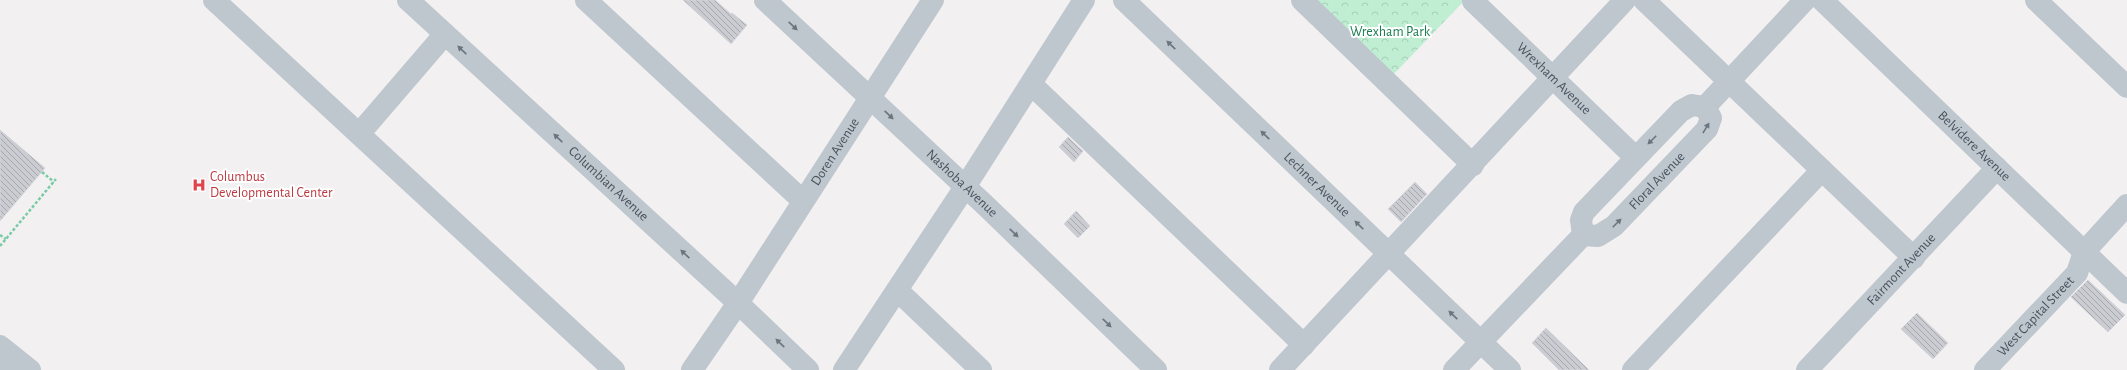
<svg xmlns="http://www.w3.org/2000/svg" width="2127" height="370" viewBox="0 0 2127 370" font-family="'Alegreya Sans',sans-serif">
	<style>
		.forest { fill: url(#forest-crowns) }
		.building { fill: url(#building-back-hatch); stroke: #d4d6db }
		.lines { fill: none; stroke-linecap: round; stroke-linejoin: round }
		.path { stroke: #79cba6; stroke-width: 2.5; stroke-dasharray: 3 2; stroke-linecap: butt }
		.minor { stroke: #bec6ce; stroke-width: 22 }
		.oneway { fill: #6b757f }
		.labels { text-anchor: middle; dominant-baseline: central; stroke-width: 4; stroke-linejoin: round; paint-order: stroke }
		.park-label { font-size: 14px; fill: #1a7c4f; stroke: #fff }
		.street-label { font-size: 14px; fill: #48525d; stroke: #fff }
		.health-label { font-size: 14px; fill: #be3a42; stroke: #fff; text-anchor: start }
	</style>
	<defs>
		<pattern id="forest-crowns" width="20" height="18" patternUnits="userSpaceOnUse"><rect width="20" height="18" fill="#c0eed3"/><path d="M2 6a3 3 0 1 1 6 0M12 15a3 3 0 1 1 6 0" fill="none" stroke="#a6ceb8"/></pattern>
		<pattern id="building-back-hatch" width="6" height="6" patternUnits="userSpaceOnUse"><rect width="6" height="6" fill="#caccd2"/><path d="M-1 5l2 2M0 0l6 6M5-1l2 2" fill="none" stroke="#a6a8ae"/></pattern>
	</defs>
	<rect width="100%" height="100%" fill="#f2f0f0"/>
	<polygon class="forest" points="1312,0 1465,0 1391,77"/>
	<g class="building">
		<polygon points="683,0 715,0 731,14 732,13 747,25 731,44"/>
		<polygon points="0,130 45,168 0,221"/>
		<polygon points="1068,137 1083,151 1074,162 1059,147"/>
		<polygon points="1415,182 1427,194 1401,222 1388,209"/>
		<polygon points="1076,211 1090,226 1078,238 1064,224"/>
		<polygon points="2088,280 2125,315 2108,332 2071,297"/>
		<polygon points="1917,313 1948,343 1933,359 1901,329"/>
		<polygon points="1546,328 1589,370 1559,370 1532,343"/>
	</g>
	<g class="lines">
		<g class="path">
			<polyline points="42,172 54,182"/>
			<polyline points="0,235 6,239"/>
			<polyline points="0,246 56,179"/>
		</g>
		<g class="minor">
			<polyline points="214,0 614,370"/>
			<path id="s1" d="M408 0 738 303 808 370"/>
			<polyline points="586,0 803,201"/>
			<path id="s2" d="M765 0 985 205 1156 370"/>
			<path id="s3" d="M1124 0 1510 370"/>
			<polyline points="1302,0 1473,165"/>
			<polyline points="1644,0 1914,258"/>
			<path id="s4" d="M1822 0 2127 293"/>
			<polyline points="2036,0 2127,87"/>
			<path id="s5" d="M1473 1 1635 157"/>
			<polyline points="1031,84 1304,345"/>
			<polyline points="1705,107 1805,0"/>
			<polyline points="359,134 445,34"/>
			<polyline points="1583,235 1581,220 1584,212 1681,111 1692,105 1705,107"/>
			<polyline points="897,290 981,370"/>
			<polyline points="0,346 30,370"/>
			<polyline points="1,370 12,356"/>
			<path id="s6" d="M692 370 738 303 933 0"/>
			<polyline points="844,370 965,187 1084,0"/>
			<polyline points="1280,370 1625,0"/>
			<path id="s7" d="M1454 370 1583 235 1598 236 1614 226 1707 129 1711 118 1705 107"/>
			<polyline points="1633,370 1822,170"/>
			<path id="s8" d="M1807 370 1997 168"/>
			<path id="s9" d="M1985 370 2077 273 2084 252 2127 205"/>
		</g>
	</g>
	<defs><path id="oneway-solid" d="M-6-.8H1V-3.2L6.5 0L1 3.2V.8H-6Z"/></defs>
	<g class="oneway">
		<use href="#oneway-solid" transform="translate(793 26) rotate(43)"/>
		<use href="#oneway-solid" transform="translate(1171 45) rotate(-136)"/>
		<use href="#oneway-solid" transform="translate(462 50) rotate(-137)"/>
		<use href="#oneway-solid" transform="translate(889 115) rotate(43)"/>
		<use href="#oneway-solid" transform="translate(1706 128) rotate(-59)"/>
		<use href="#oneway-solid" transform="translate(1265 135) rotate(-136)"/>
		<use href="#oneway-solid" transform="translate(558 138) rotate(-137)"/>
		<use href="#oneway-solid" transform="translate(1652 140) rotate(135)"/>
		<use href="#oneway-solid" transform="translate(1617 223) rotate(-45)"/>
		<use href="#oneway-solid" transform="translate(1359 225) rotate(-136)"/>
		<use href="#oneway-solid" transform="translate(1014 233) rotate(44)"/>
		<use href="#oneway-solid" transform="translate(685 254) rotate(-137)"/>
		<use href="#oneway-solid" transform="translate(1453 315) rotate(-136)"/>
		<use href="#oneway-solid" transform="translate(1107 323) rotate(44)"/>
		<use href="#oneway-solid" transform="translate(780 343) rotate(-136)"/>
	</g>
	<defs>
		<g id="hospital-bare" transform="scale(1.08)"><path d="M-5-5h3v3.5h4V-5h3V5h-3V1.5h-4V5h-3Z" fill="#e0444e" stroke="#fff" stroke-width="2.5" paint-order="stroke"/></g>
	</defs>
	<g fill-rule="evenodd">
		<use href="#hospital-bare" x="199" y="185"/>
	</g>
	<g class="labels">
		<g class="park-label">
			<text x="1390" y="32">Wrexham Park</text>
		</g>
		<g class="street-label">
			<text stroke="none"><textPath href="#s5" startOffset="112">Wrexham Avenue</textPath></text>
			<text stroke="none"><textPath href="#s4" startOffset="211">Belvidere Avenue</textPath></text>
			<text stroke="none"><textPath href="#s6" startOffset="261">Doren Avenue</textPath></text>
			<text stroke="none"><textPath href="#s7" startOffset="283">Floral Avenue</textPath></text>
			<text stroke="none"><textPath href="#s1" startOffset="272">Columbian Avenue</textPath></text>
			<text stroke="none"><textPath href="#s2" startOffset="269">Nashoba Avenue</textPath></text>
			<text stroke="none"><textPath href="#s3" startOffset="267">Lechner Avenue</textPath></text>
			<text stroke="none"><textPath href="#s8" startOffset="138">Fairmont Avenue</textPath></text>
			<text stroke="none"><textPath href="#s9" startOffset="74">West Capital Street</textPath></text>
		</g>
		<g class="health-label">
			<text x="210" y="177">Columbus<tspan x="210" dy="16">Developmental Center</tspan></text>
		</g>
	</g>
</svg>
